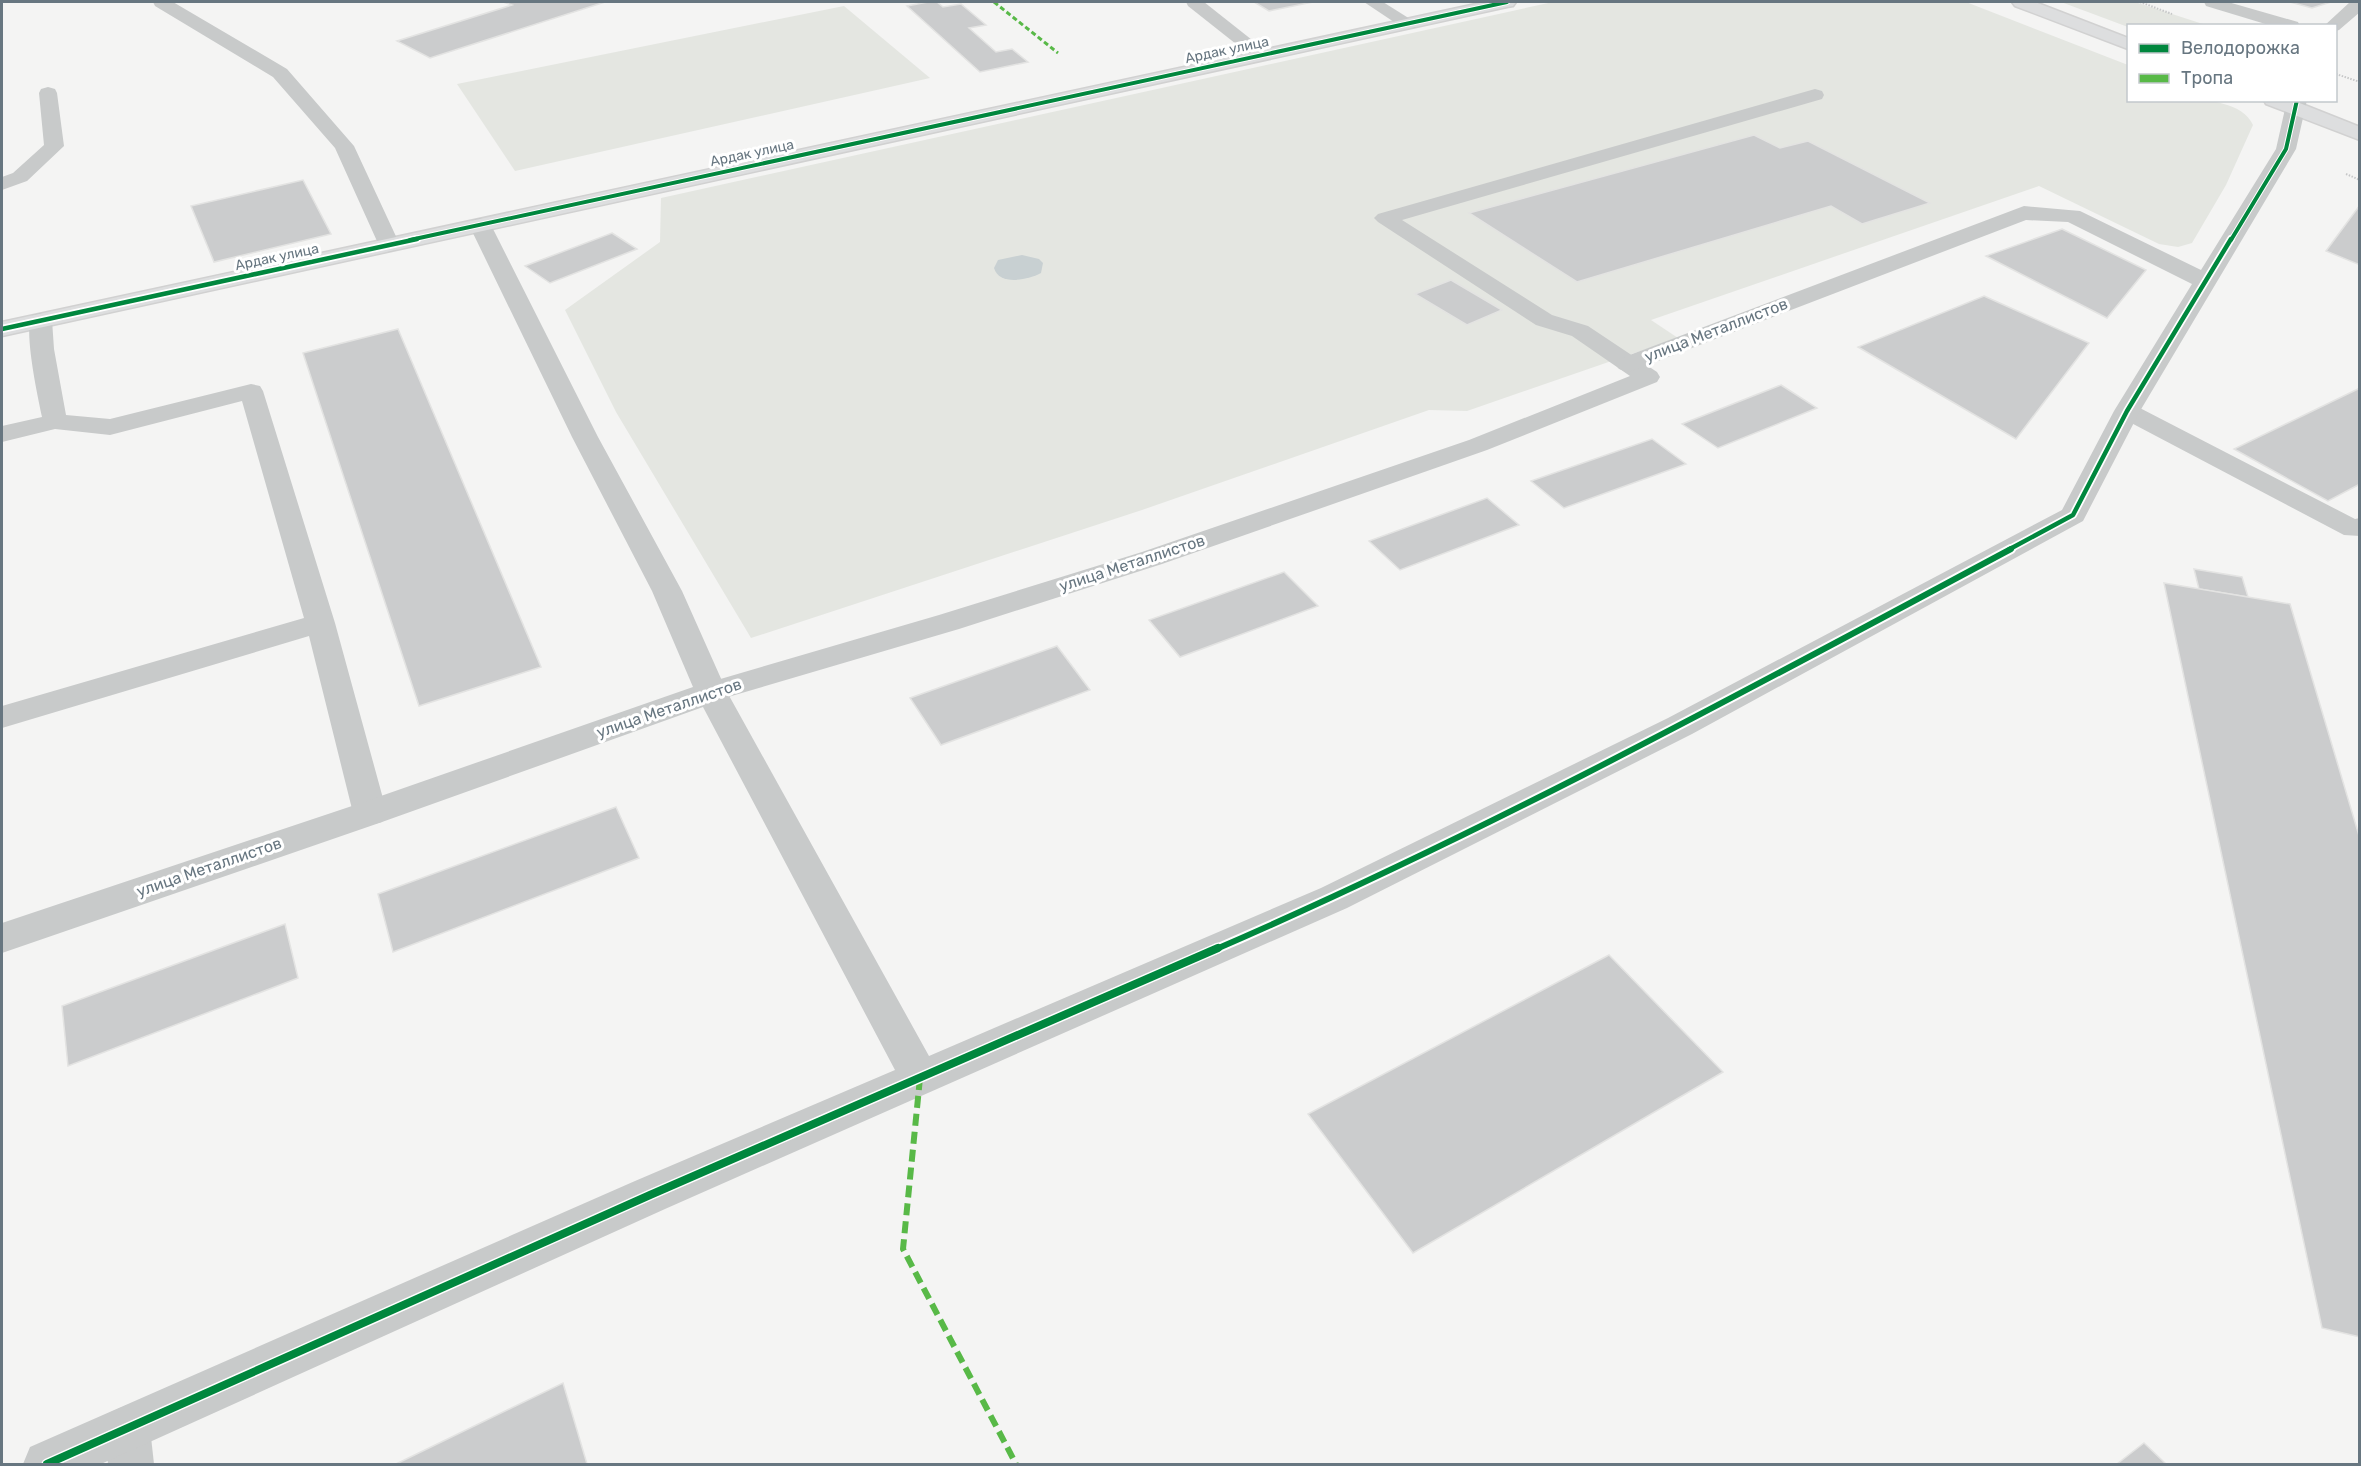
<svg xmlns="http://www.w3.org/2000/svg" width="2361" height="1466" viewBox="0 0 2361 1466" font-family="Rubik,sans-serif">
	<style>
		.green { fill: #e4e6e1 }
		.water { fill: #c8d0d2 }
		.building { fill: #cbcccd; stroke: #e3e3e2; stroke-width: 1.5 }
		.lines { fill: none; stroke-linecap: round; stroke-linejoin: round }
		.secondary-casing { stroke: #d1d1d1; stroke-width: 3 }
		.path { stroke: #c6c7c8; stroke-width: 2; stroke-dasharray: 1.5 1.5; stroke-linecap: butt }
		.lane { fill: #c8caca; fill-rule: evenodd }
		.street { fill: #c8caca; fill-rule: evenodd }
		.secondary { fill: #dddedf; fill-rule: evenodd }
		.quiet-far1 { stroke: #58b947; stroke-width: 3; stroke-dasharray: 5 3; stroke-linecap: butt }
		.quiet { stroke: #58b947; stroke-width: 6; stroke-dasharray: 12 6; stroke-linecap: butt }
		.cycleway-far3-casing { stroke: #fff; stroke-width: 6 }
		.cycleway-far2-casing { stroke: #fff; stroke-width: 8 }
		.cycleway-far1-casing { stroke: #fff; stroke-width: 10 }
		.cycleway-casing { stroke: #fff; stroke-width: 11 }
		.cycleway-far3 { stroke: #00873e; stroke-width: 4 }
		.cycleway-far2 { stroke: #00873e; stroke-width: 4.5 }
		.cycleway-far1 { stroke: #00873e; stroke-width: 6 }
		.cycleway { stroke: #00873e; stroke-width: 8 }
		.labels { text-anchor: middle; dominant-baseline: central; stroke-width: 6; stroke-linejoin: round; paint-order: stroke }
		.far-street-label { font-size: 14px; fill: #677680; stroke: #fff }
		.street-label { font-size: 16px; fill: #677680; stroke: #fff }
	</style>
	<rect width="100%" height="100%" fill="#f4f4f3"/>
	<g class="green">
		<path d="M1553 2H1966L2128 65V100C2161 101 2237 90 2253 125L2226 185 2192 243 2178 247 2159 244 2039 186 1651 320 1678 338 1467 411 1429 410 1142 510 751 638 616 412 565 310 660 242 661 198Z"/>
		<polygon points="2061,2 2135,2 2206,25 2128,27"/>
		<polygon points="844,6 930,78 515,171 457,84"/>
	</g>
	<path class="water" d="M1022 255 1039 259 1043 263 1041 273C1028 280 999 286 994 268L998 260Z"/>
	<g class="building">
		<polygon points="503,2 605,2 430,58 397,41 512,5"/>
		<polygon points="928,2 937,2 943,7 961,4 986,25 969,28 996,52 1012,49 1028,62 980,72 907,6"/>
		<polygon points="1254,2 1313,2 1269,11"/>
		<polygon points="2290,2 2331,2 2312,8"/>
		<polygon points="1754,135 1780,148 1808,141 1930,203 1862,224 1831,206 1577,282 1469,213"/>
		<polygon points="303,180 331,234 214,262 191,206"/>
		<polygon points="2360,205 2360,265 2326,251"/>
		<polygon points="2062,229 2146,270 2107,318 1986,256"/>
		<polygon points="612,233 637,249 550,283 525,266"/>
		<polygon points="1451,280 1502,310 1467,325 1415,294"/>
		<polygon points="1984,296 2089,343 2016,439 1858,347"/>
		<polygon points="398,329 541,667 419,706 303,353"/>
		<polygon points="1781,385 1817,408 1718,448 1682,424"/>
		<polygon points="2360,388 2360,484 2328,501 2234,449"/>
		<polygon points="1652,439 1686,464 1564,508 1531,481"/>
		<polygon points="1487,498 1519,525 1400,570 1369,541"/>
		<polygon points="2194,569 2242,577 2248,597 2199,589"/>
		<polygon points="1284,572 1318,606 1180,657 1149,620"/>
		<polygon points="2164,583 2290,604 2360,839 2360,1337 2322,1328"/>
		<polygon points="1057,646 1090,690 941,745 910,698"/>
		<polygon points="616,807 639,858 393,952 378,894"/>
		<polygon points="285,924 298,978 68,1066 62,1006"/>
		<polygon points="1609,955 1723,1072 1413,1253 1308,1114"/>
		<polygon points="563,1383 587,1464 396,1464"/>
		<polygon points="2144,1443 2166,1464 2117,1464"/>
	</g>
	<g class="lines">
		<g class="secondary-casing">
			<g id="secondary">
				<polygon points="1485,2 1516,2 1513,6 1507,7 2,336 2,322"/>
				<polygon points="2012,2 2035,2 2128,38 2128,49 2015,6"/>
				<polygon points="2264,100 2292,100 2360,127 2360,140 2266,104"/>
			</g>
		</g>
		<g class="path">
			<polyline points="2140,2 2172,14"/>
			<polyline points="2336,74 2360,82"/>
			<polyline points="2346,174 2360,180"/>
		</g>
		<g class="lane">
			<polygon points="1364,2 1383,2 1418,24 1415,28 1403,28"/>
			<polygon points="2204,2 2228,2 2298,22 2300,26 2272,26 2206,6"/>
			<polygon points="48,87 55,89 57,93 64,146 27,181 2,190 2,177 13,173 44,145 39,93 41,89"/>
			<polygon points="1815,89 1822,91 1824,95 1822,99 1402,220 1552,315 1588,326 1657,372 1660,377 1657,382 1487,450 1162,564 959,629 711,702 700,699 696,692 700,685 939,615 1142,552 1469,440 1630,376 1572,336 1536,325 1378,222 1374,218 1378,214"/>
			<path d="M40 313 48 315 52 320 54 349 66 415 110 419 251 384 260 386 263 391 335 623 387 813 382 822 370 825 358 822 353 813 309 636 2 728V706L304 618 242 401 110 435 55 429 2 442V426L42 417C38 398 23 329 32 315Z"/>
			<polygon points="2127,404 2136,406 2355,519 2360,518 2360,536 2344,535 2118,416 2115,411 2118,406"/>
			<polygon points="127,1405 143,1412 150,1428 154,1464 108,1464 104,1428 111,1412"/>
		</g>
		<g class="street">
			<polygon points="153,2 173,2 287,69 354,146 400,245 397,250 389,252 381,250 335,148 273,77 155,6"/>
			<polygon points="1186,2 1204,2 1271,55 1269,59 1255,59 1188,6"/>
			<polygon points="2350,2 2360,2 2360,12 2339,30 2336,31 2336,26 2324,26"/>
			<polygon points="2287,100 2307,100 2296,149 2140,411 2083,521 1692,734 1347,908 665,1209 101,1464 23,1464 30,1447 635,1181 895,1070 703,707 382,822 2,953 2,923 358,804 693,687 652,591 572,437 469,225 472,220 480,218 488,220 491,225 598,437 682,591 727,692 929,1056 1321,888 1668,718 2062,510 2114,411 2192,284 2068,222 2026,220 1637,369 1628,372 1619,369 1615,364 1619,359 2024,206 2080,211 2201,270 2276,149"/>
		</g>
		<use href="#secondary" class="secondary"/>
		<polyline class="quiet-far1" points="994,2 1058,53"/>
		<polyline class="quiet" points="920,1078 903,1249 1016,1464"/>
		<g class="cycleway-far3-casing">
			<g id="cycleway-far3">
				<polyline points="410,240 1507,2"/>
				<polyline points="2231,240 2286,149 2297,100"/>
			</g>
		</g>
		<g class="cycleway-far2-casing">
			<g id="cycleway-far2">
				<polyline points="2,329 417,239"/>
				<polyline points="2008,550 2073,515 2127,411 2231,239"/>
			</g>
		</g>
		<g class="cycleway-far1-casing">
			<path id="cycleway-far1" d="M1214 950C1487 832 1749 689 2011 549"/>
		</g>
		<g class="cycleway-casing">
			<polyline id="cycleway" points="47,1464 650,1195 1218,948"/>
		</g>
		<use href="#cycleway-far3" class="cycleway-far3"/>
		<use href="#cycleway-far2" class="cycleway-far2"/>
		<use href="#cycleway-far1" class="cycleway-far1"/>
		<use href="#cycleway" class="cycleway"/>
	</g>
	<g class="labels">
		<g class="far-street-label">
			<text transform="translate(1227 50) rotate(-12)">Ардак улица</text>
			<text transform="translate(752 153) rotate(-12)">Ардак улица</text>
			<text transform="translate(277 257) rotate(-12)">Ардак улица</text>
		</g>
		<g class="street-label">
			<text transform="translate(1716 330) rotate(-21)">улица Металлистов</text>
			<text transform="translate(1132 563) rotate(-18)">улица Металлистов</text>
			<text transform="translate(669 708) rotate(-19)">улица Металлистов</text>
			<text transform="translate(209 867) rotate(-19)">улица Металлистов</text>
		</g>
	</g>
	<rect width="2361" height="1466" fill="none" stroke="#677680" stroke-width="6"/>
	<rect x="2127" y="24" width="210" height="78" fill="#ffffff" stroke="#c2c8cc" stroke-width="1.5"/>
	<rect x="2139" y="44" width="30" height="9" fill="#00873e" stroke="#c2c8cc" stroke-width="1.5"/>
	<text x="2181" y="54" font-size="18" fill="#677680">Велодорожка</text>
	<rect x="2139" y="74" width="30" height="9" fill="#58b947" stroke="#c2c8cc" stroke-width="1.5"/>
	<text x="2181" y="84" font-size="18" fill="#677680">Тропа</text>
</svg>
